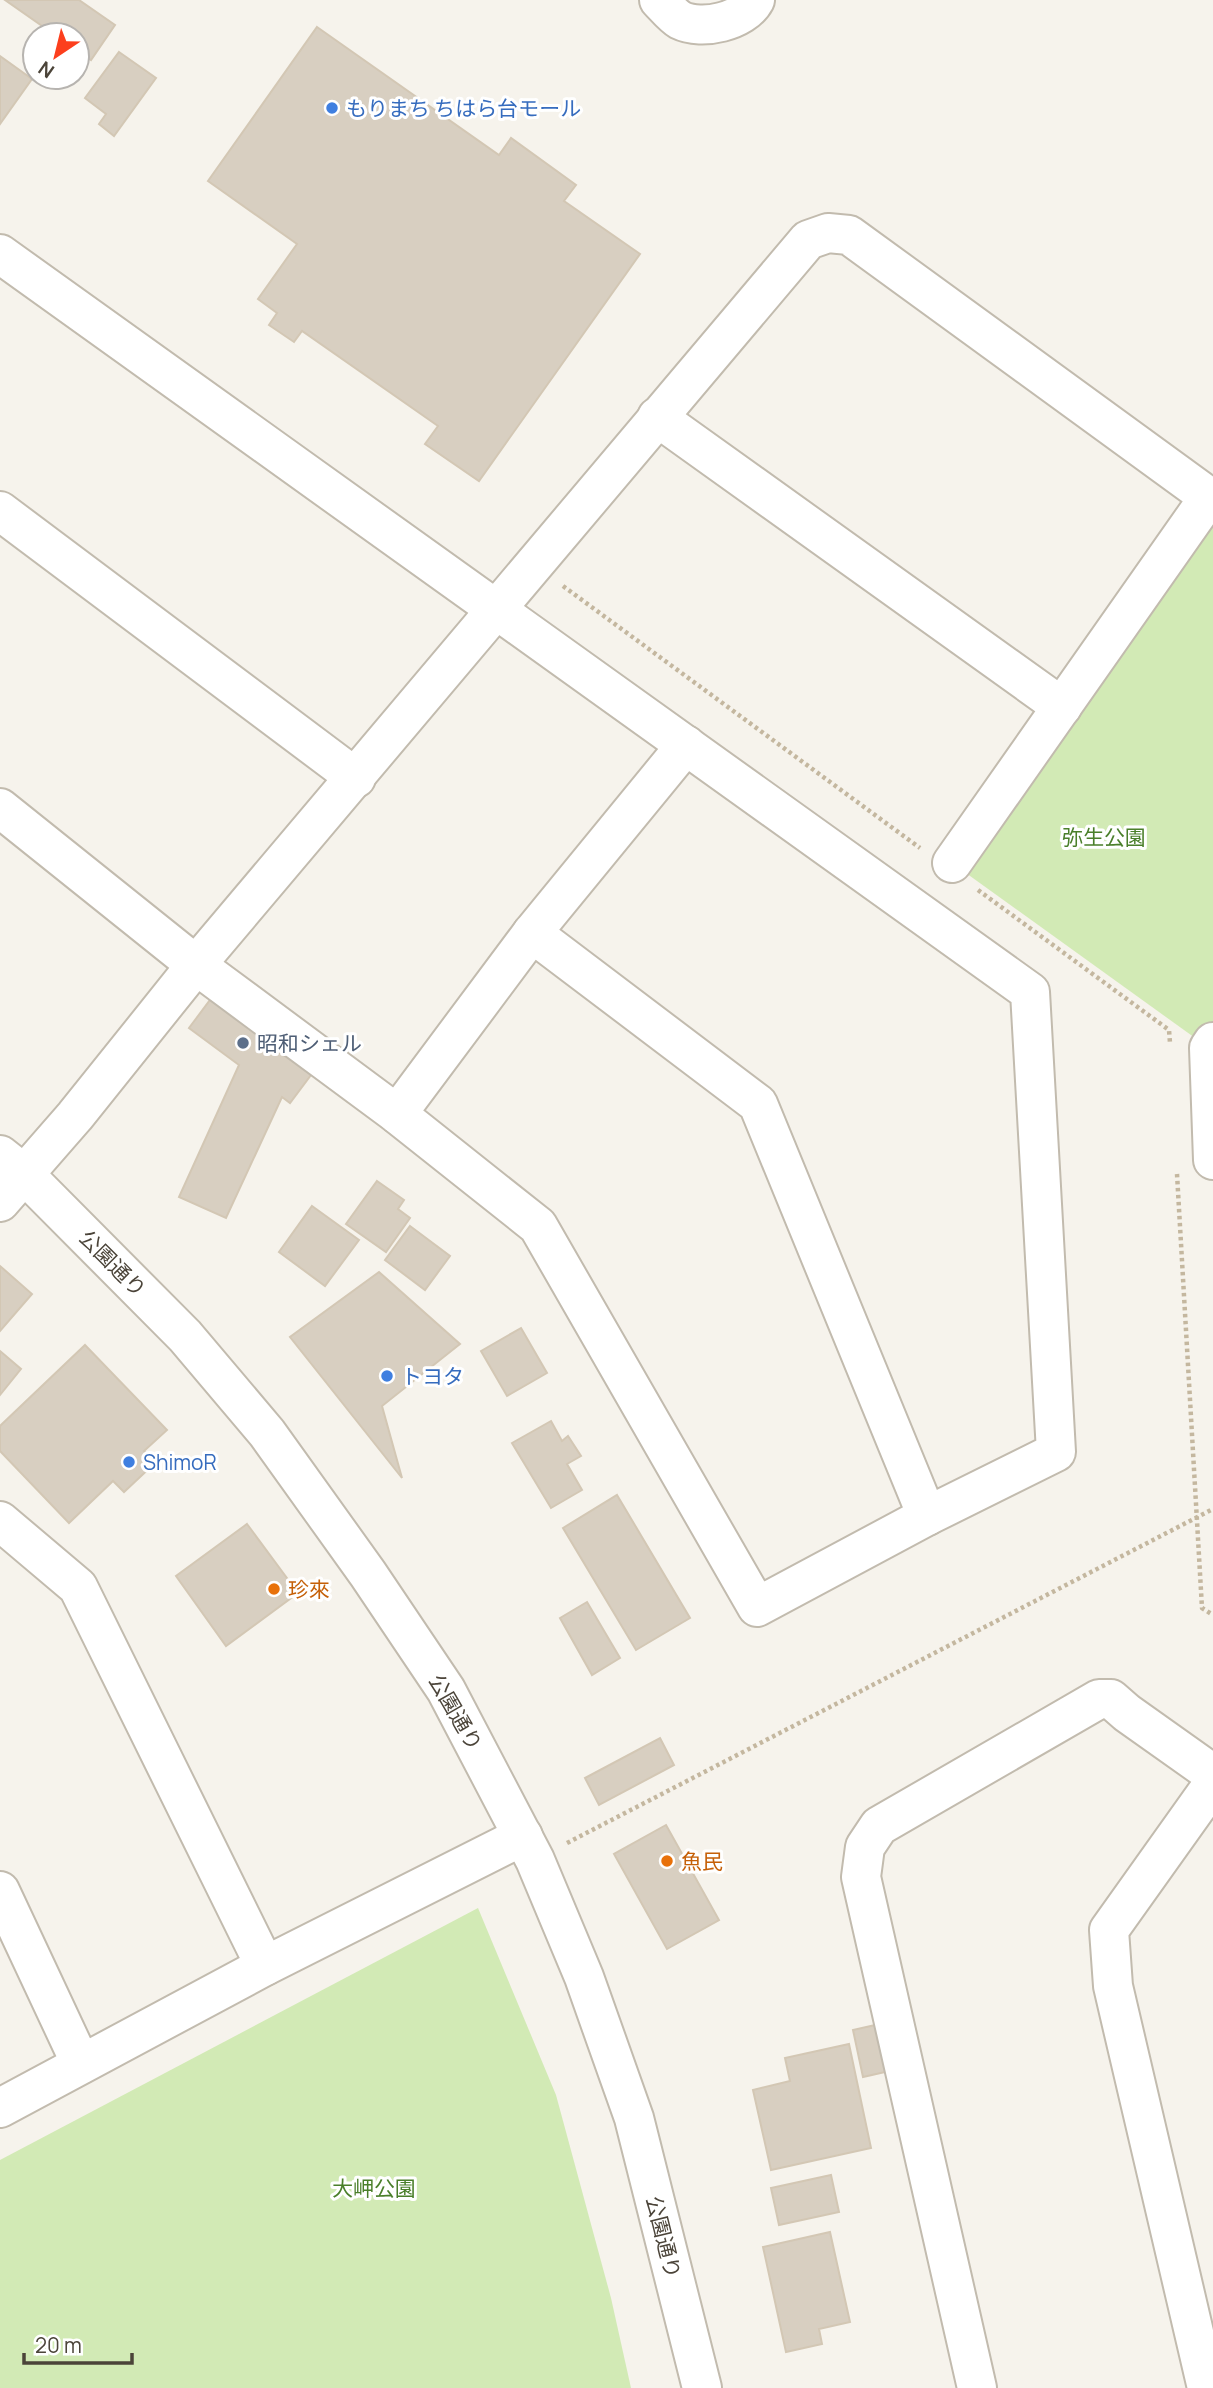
<svg xmlns="http://www.w3.org/2000/svg" width="1213" height="2388" viewBox="0 0 1213 2388" font-family="Manrope,'Noto Sans JP',sans-serif">
	<style>
		.green { fill: #d2eab5 }
		.building { fill: #d8cfc1; stroke: #d3c7b4; stroke-width: 2 }
		.lines { fill: none; stroke-linecap: round; stroke-linejoin: round }
		.minor-casing { stroke: #c2bbae; stroke-width: 42 }
		.path { stroke: #c4b79f; stroke-width: 4.5; stroke-dasharray: 3.5 3.5; stroke-linecap: butt }
		.minor { stroke: #fff; stroke-width: 38 }
		.shop-dot { fill: #3f7fe0; stroke: #fff; stroke-width: 2.5 }
		.service-dot { fill: #5c6f8a; stroke: #fff; stroke-width: 2.5 }
		.food-dot { fill: #e8710a; stroke: #fff; stroke-width: 2.5 }
		.labels { text-anchor: middle; dominant-baseline: central; stroke-width: 6; stroke-linejoin: round; paint-order: stroke }
		.shop-label { font-size: 21px; fill: #366cbe; stroke: #fff; text-anchor: start }
		.park-label { font-size: 21px; fill: #4a7f2a; stroke: #fff }
		.service-label { font-size: 21px; fill: #4e5e75; stroke: #fff; text-anchor: start }
		.street-label { font-size: 21px; fill: #4b4439; stroke: #fff }
		.food-label { font-size: 21px; fill: #c56008; stroke: #fff; text-anchor: start }
	</style>
	<rect width="100%" height="100%" fill="#f6f3ec"/>
	<g class="green">
		<polygon points="1213,500 1213,1042 1209,1048 952,863"/>
		<polygon points="478,1908 556,2095 611,2298 631,2388 0,2388 0,2160"/>
	</g>
	<g class="building">
		<polygon points="5,0 79,0 115,25 91,60 77,50 77,35 55,35"/>
		<polygon points="317,27 499,155 511,138 576,185 564,201 640,254 479,481 425,444 438,426 302,331 294,342 269,325 277,313 258,299 297,244 208,181"/>
		<polygon points="119,52 156,78 114,136 99,124 106,114 85,98"/>
		<polygon points="0,56 32,79 0,124"/>
		<polygon points="213,996 314,1071 290,1103 282,1097 226,1218 179,1197 239,1065 189,1028"/>
		<polygon points="377,1181 404,1200 398,1209 410,1218 386,1252 346,1224"/>
		<polygon points="312,1206 359,1240 325,1286 279,1252"/>
		<polygon points="410,1226 450,1256 425,1290 385,1260"/>
		<polygon points="0,1266 32,1294 0,1331"/>
		<polygon points="379,1272 460,1344 382,1406 402,1478 290,1337"/>
		<polygon points="521,1328 547,1373 507,1396 481,1351"/>
		<polygon points="85,1345 167,1430 144,1451 155,1463 124,1492 113,1481 69,1523 0,1451 0,1426"/>
		<polygon points="0,1351 21,1369 0,1395"/>
		<polygon points="551,1421 562,1441 568,1436 581,1456 567,1464 582,1490 551,1508 512,1443"/>
		<polygon points="617,1495 690,1618 636,1650 563,1528"/>
		<polygon points="247,1524 298,1593 226,1646 176,1576"/>
		<polygon points="587,1602 620,1658 592,1675 560,1618"/>
		<polygon points="660,1738 674,1765 599,1805 585,1778"/>
		<polygon points="666,1825 719,1920 667,1949 614,1854"/>
		<polygon points="884,2023 894,2070 863,2077 853,2030"/>
		<polygon points="849,2044 871,2148 771,2170 753,2090 790,2081 785,2058"/>
		<polygon points="831,2175 839,2212 779,2225 771,2188"/>
		<polygon points="830,2232 850,2322 819,2329 822,2344 786,2352 763,2247"/>
	</g>
	<g class="lines">
		<g class="minor-casing">
			<g id="minor">
				<path d="M659 0C665 6 673 16 680 20 702 31 744 21 755 0"/>
				<polyline points="0,254 1030,992 1056,1452 927,1516 757,1607 538,1226 397,1114 196,965 0,808"/>
				<polyline points="657,417 1062,707"/>
				<polyline points="0,511 356,778"/>
				<polyline points="952,863 1209,497"/>
				<polyline points="532,933 758,1104 927,1516"/>
				<polyline points="1213,1042 1209,1048 1213,1160"/>
				<polyline points="397,1114 532,933 686,745"/>
				<polyline points="0,1155 24,1174 185,1336 267,1433 368,1574 446,1690 535,1860 584,1977 634,2118 702,2388"/>
				<polyline points="0,1202 75,1116 196,965 808,240 828,233 849,235 1213,500"/>
				<polyline points="0,1521 78,1587 265,1966"/>
				<polyline points="0,1891 81,2064"/>
				<polyline points="0,2108 265,1966 523,1836"/>
				<polyline points="977,2388 861,1877 865,1847 879,1826 1099,1699 1111,1699 1127,1713 1213,1774"/>
				<polyline points="1207,2388 1113,1986 1109,1930 1213,1784"/>
			</g>
		</g>
		<g class="path">
			<polyline points="563,586 920,848"/>
			<polyline points="978,890 1169,1030 1170,1043"/>
			<polyline points="1177,1174 1202,1608 1213,1615"/>
			<polyline points="567,1843 1213,1509"/>
		</g>
		<use href="#minor" class="minor"/>
	</g>
	<g class="shop-dot">
		<circle cx="332" cy="108" r="7"/>
		<circle cx="387" cy="1376" r="7"/>
		<circle cx="129" cy="1462" r="7"/>
	</g>
	<circle class="service-dot" cx="243" cy="1043" r="7"/>
	<g class="food-dot">
		<circle cx="274" cy="1589" r="7"/>
		<circle cx="667" cy="1861" r="7"/>
	</g>
	<g class="labels">
		<g class="shop-label">
			<text x="346" y="108">もりまち ちはら台モール</text>
			<text x="401" y="1376">トヨタ</text>
			<text x="143" y="1462">ShimoR</text>
		</g>
		<g class="park-label">
			<text x="1104" y="837">弥生公園</text>
			<text x="374" y="2188">大岬公園</text>
		</g>
		<g class="service-label">
			<text x="257" y="1043">昭和シェル</text>
		</g>
		<g class="street-label">
			<text transform="translate(113 1263) rotate(45)">公園通り</text>
			<text transform="translate(456 1712) rotate(60)">公園通り</text>
			<text transform="translate(664 2237) rotate(76)">公園通り</text>
		</g>
		<g class="food-label">
			<text x="288" y="1589">珍來</text>
			<text x="681" y="1861">魚民</text>
		</g>
	</g>
	<g transform="translate(56 56) rotate(215)"><circle r="33" fill="#ffffff" stroke="#b7b4b0" stroke-width="2"/>
	<path d="M0-5L12 26L0 18L-12 26Z" fill="#fc3f1d"/>
	<text y="-10" font-size="19" font-weight="bold" text-anchor="middle" fill="#4b4439">N</text>
	</g>
	<path d="M24 2353v10h108v-10" fill="none" stroke="#4b4439" stroke-width="3.5"/>
	<text x="35" y="2353" font-size="21" fill="#4b4439" stroke="#ffffff" stroke-width="5" paint-order="stroke">20 m</text>
</svg>
